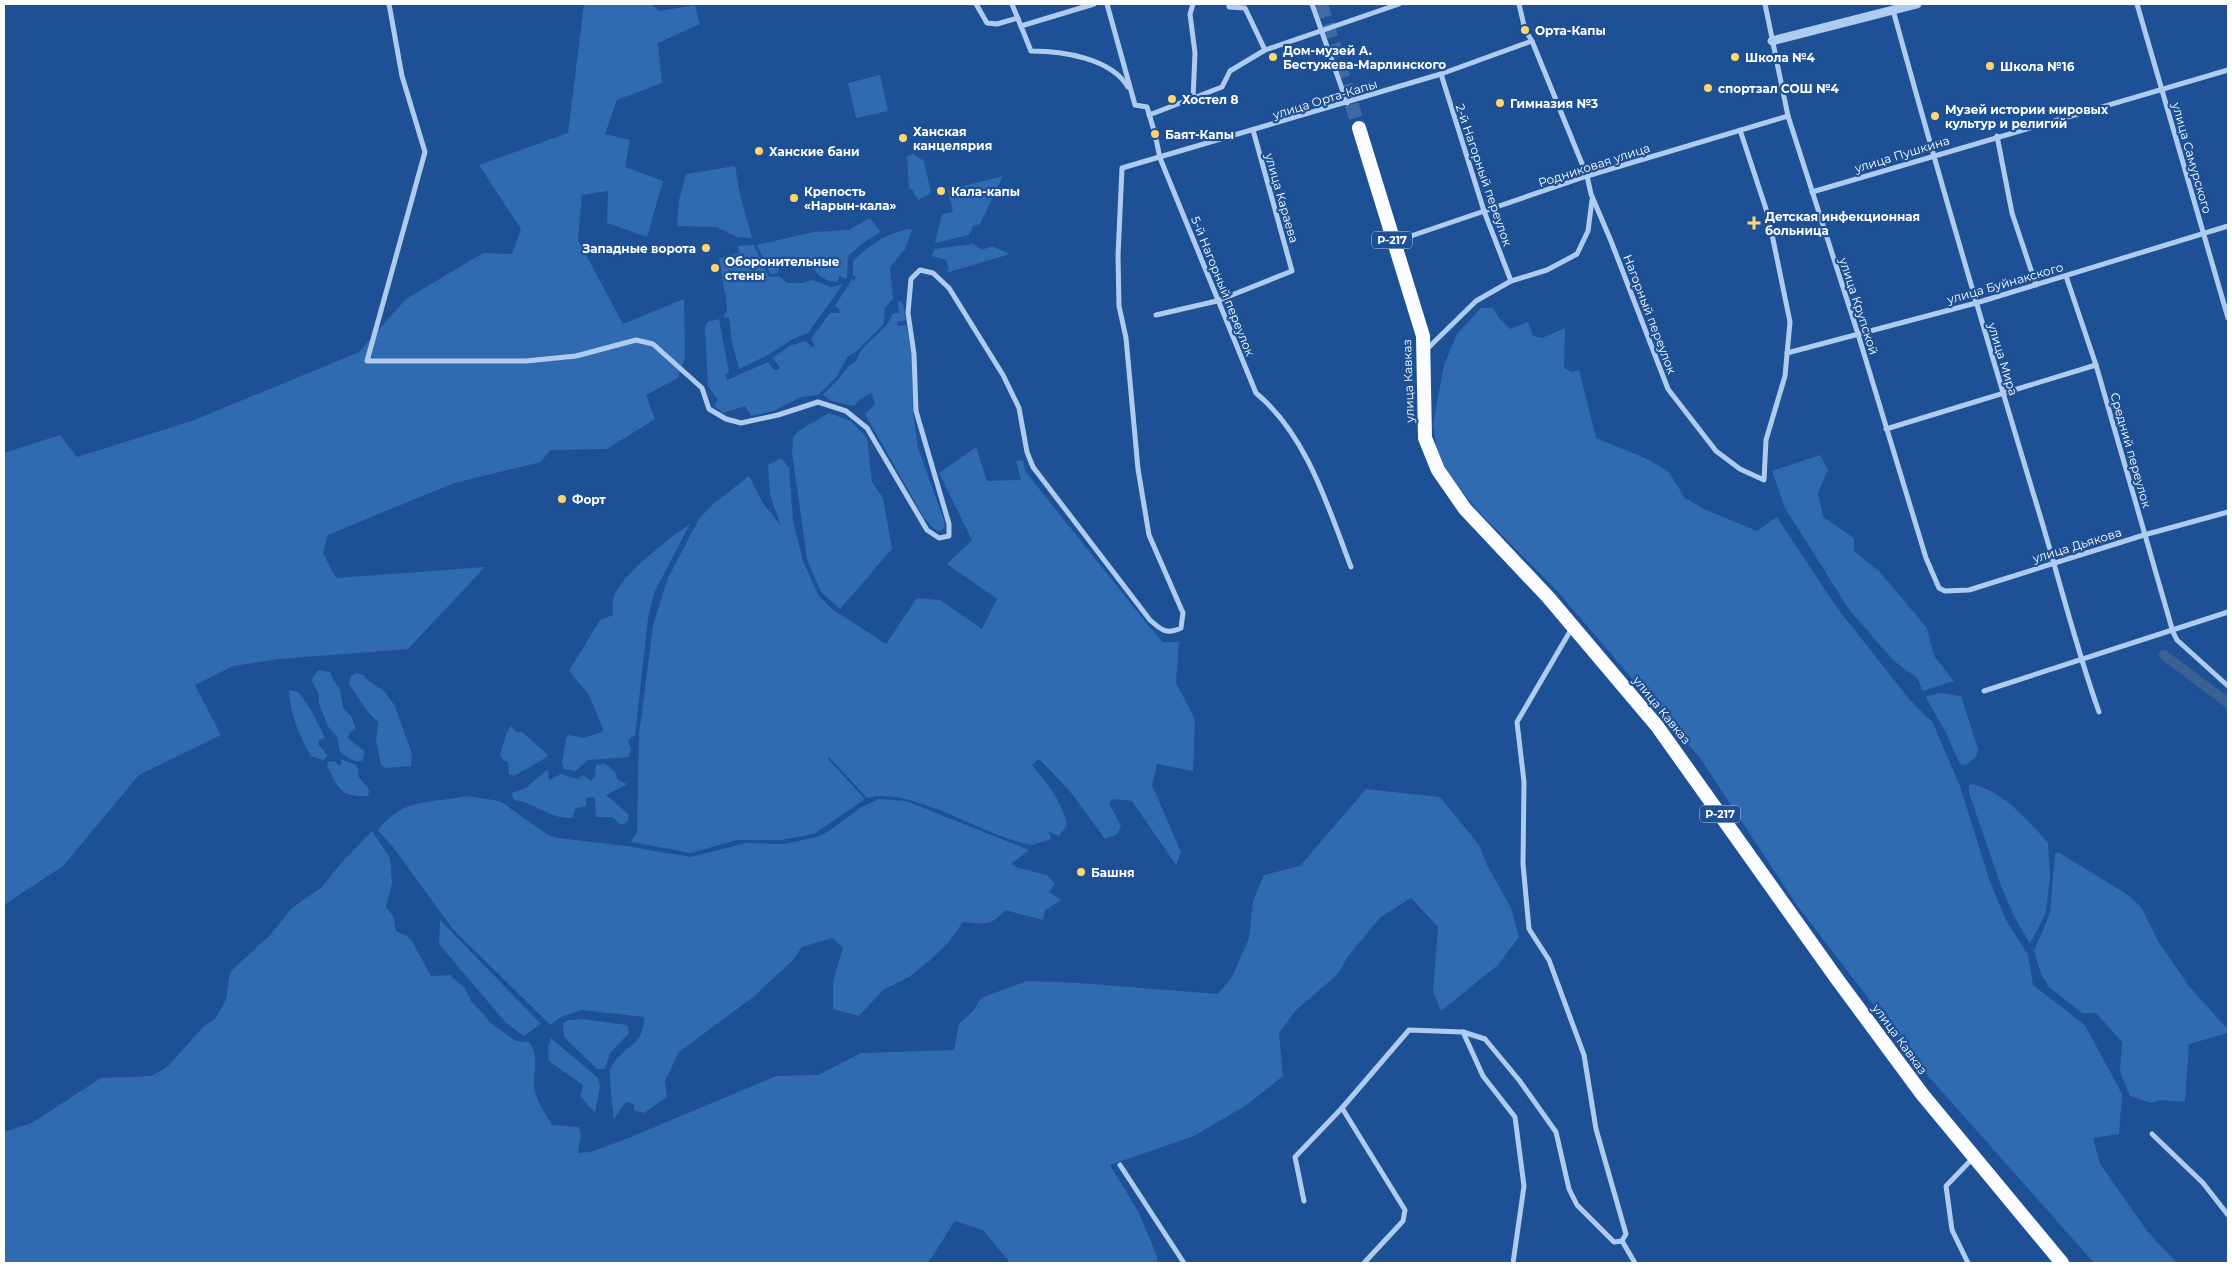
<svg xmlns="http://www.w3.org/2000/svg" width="2232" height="1267" viewBox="0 0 2232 1267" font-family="Montserrat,sans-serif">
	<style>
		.green { fill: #306ab1 }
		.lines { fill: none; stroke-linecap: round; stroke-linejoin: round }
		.canal { stroke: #3c6091; stroke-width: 10 }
		.trunk-tunnel { stroke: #3f6aa4; stroke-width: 14; stroke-dasharray: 14 7; stroke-linecap: butt }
		.minor { stroke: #afcbef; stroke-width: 5 }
		.tertiary { stroke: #afcbef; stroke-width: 9 }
		.trunk { stroke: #fbfcff; stroke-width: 14 }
		.poi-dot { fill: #fed56e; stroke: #1d5094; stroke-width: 2 }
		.labels { text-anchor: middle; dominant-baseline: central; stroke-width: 4.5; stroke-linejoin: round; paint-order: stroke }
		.shield { fill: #1d5094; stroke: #bbcadf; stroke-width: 1 }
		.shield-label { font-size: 11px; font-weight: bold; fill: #fff }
		.poi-label { font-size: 12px; font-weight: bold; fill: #fff; stroke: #1d5094; text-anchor: start }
		.street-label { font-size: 12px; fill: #fff; stroke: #1d5094 }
	</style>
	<rect width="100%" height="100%" fill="#1d5094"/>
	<g class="green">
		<polygon points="584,4 651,4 659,11 695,5 700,24 658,43 662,83 617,100 605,134 630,140 625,167 663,181 647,237 607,223 608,191 582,195 578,240 623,324 684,299 685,357 678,378 646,395 655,419 607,449 550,450 541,462 454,483 328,535 323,553 336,578 485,567 408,649 279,659 233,666 195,685 221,735 139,775 63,866 4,905 4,453 60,435 77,457 192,421 359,352 406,299 483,253 512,254 521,229 479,165 568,133"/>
		<polygon points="880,75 888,111 856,118 848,83"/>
		<polygon points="913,154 924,161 931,193 918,200 912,189 909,189 907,156"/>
		<polygon points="735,166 740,194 752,238 737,237 716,227 677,226 679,200 686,174"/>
		<polygon points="1003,176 980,224 973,226 969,235 935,243 942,214 953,212 948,190"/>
		<path d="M870 218 881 232 867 240 848 256 847 277 846 279 839 276 838 282C833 282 828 281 823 278 817 275 814 268 809 263 795 251 780 257 778 273L771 275 757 245 814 232 849 230Z"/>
		<path d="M910 229 912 230 905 249 890 267 893 299 885 308 884 324 857 351 848 356 837 376 818 395 801 397 773 411 751 416 745 406 723 413 714 406 718 400 708 386 705 329 707 322 719 319 729 372 725 374 727 380 768 362 774 370H778L780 368 773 358 789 346 806 341 812 347 815 346 811 339 830 313H839L840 310 835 306 852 279 854 281 856 277 853 275V261C871 244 886 233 910 229Z"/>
		<polygon points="973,244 982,250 992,246 1010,254 946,273 949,269 946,260 932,256 934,249"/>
		<polygon points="754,245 769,277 779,276 787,283 802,283 813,280 831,287 843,284 808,333 793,339 766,356 739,369 732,343 729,317 724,318 725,313 727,312 726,294 725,294 719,258 739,253 738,246"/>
		<path d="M901 301 903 304 906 320 897 322 898 326 906 325 912 355 913 412 918 448 945 523 944 528 941 531 934 529 924 518 865 414 875 404 872 393 860 399 854 406 831 401 823 395C828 389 837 381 841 376 846 369 847 366 856 362 862 340 884 336 893 313H899L898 302Z"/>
		<polygon points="1481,308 1493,308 1498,317 1510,329 1528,322 1533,336 1542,338 1565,328 1564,368 1572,372 1579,370 1596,438 1645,458 1668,471 1685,498 1704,509 1757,531 1777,517 1835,605 1909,699 1933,723 1960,786 1990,882 2006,920 2028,955 2033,985 2085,1025 2122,1094 2119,1134 2093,1138 2100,1164 2148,1232 2177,1263 2094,1263 1929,1077 1796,904 1700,758 1558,592 1477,510 1449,475 1437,450 1433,425 1444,365 1457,334"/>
		<polygon points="829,413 851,421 867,438 872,482 883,498 892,549 840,609 821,592 807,559 792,452 793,437 798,431"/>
		<path d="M976 447 987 481 1021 480 1016 461 1023 460 1025 471 1148 625 1163 642H1179L1176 683 1195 719 1193 771 1157 764 1152 785 1181 852 1176 865 1132 801 1113 799 1109 803 1121 826 1117 834 1105 839 1069 790 1039 759 1032 765C1048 784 1061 800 1067 825L1059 836 1049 832 1051 839 1032 845C986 838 912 785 867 798L829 757 828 759 865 799 814 834 781 840H737L691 853 631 842 637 832 639 735 653 625 668 578 699 519 712 505 749 476 763 503 781 526 770 495 768 465 781 458 789 468 793 521 803 561 818 595 832 609 886 644 917 598 940 600 982 629 997 599 947 564 972 540 939 473Z"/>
		<polygon points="1820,455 1828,470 1818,493 1823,517 1854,538 1854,551 1879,571 1927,628 1934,656 1954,681 1923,691 1917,678 1894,661 1850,611 1785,508 1772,471"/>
		<path d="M690 524 654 593 648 618 635 735 628 741 631 749 629 757 588 760 576 771 564 769 562 763 566 738 569 735 584 738 602 732 603 729 589 695 569 671 600 620 613 615C613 610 612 604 613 599 621 574 668 539 690 524Z"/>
		<path d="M318 670 330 672 334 681 340 689 343 708 351 716 356 729 350 732 348 738 365 752 362 761C352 762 347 757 340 752L337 737 327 725 319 703V694L311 680Z"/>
		<polygon points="356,673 364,675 365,678 385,692 395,706 412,754 411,766 386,768 381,765 376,741 378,722 367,711 349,684 350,677"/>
		<path d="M289 690 298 692C309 705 318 723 325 738L319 740 318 744 328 756 323 760 311 756C299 735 290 715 289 690Z"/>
		<polygon points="1940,693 1961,696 1978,749 1976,757 1966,765 1960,764 1946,733 1926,698 1927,696"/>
		<path d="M511 726 516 732H522L548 755C542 762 523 770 514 776L509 774 508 762 503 760 500 755 507 732Z"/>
		<path d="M341 759 356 765 359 770 358 776 370 791 367 796C339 797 339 788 327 766L328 762 335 761 338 765H341Z"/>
		<path d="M605 764 615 771 618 780 627 784 606 795 629 815 628 821 624 824H619L613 817H596L595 797 586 798V806L576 808 572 818C548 819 535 802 514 800L511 793 526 788 548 769 549 780 561 774 578 779 583 775 591 781 595 777 596 765Z"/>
		<path d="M1972 784C2003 791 2028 820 2048 843L2050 876 2046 912 2030 944 2014 916 2001 886 1969 793V785Z"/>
		<path d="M1366 789 1440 797 1479 845 1486 863 1511 908 1519 937 1498 965 1441 1011 1433 991 1438 927 1411 898 1381 917 1349 955 1338 974 1297 1009 1279 1033 1283 1076 1248 1104 1194 1136 1110 1165 1139 1213 1157 1256V1263H1010L983 1230 955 1221 928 1263H4V1132L32 1123 101 1078 151 1076 167 1067 204 1026 215 1019 226 1000 230 972 271 934 292 908 322 887 341 863 372 831 390 858 392 883 386 907 394 918 396 931 407 936 412 941 431 976 450 975 465 988 471 1001 493 1025 516 1041 529 1042C539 1055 534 1070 534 1085 534 1099 546 1113 552 1125L578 1127 581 1133 578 1153 591 1152 631 1137 776 1076 818 1075 861 1053 954 1050 959 1024 973 1011 981 998 1027 981 1079 983 1218 994 1232 977 1249 938 1253 901 1264 875 1300 866Z"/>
		<path d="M466 796 500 801 548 835 558 838 626 846 691 857 746 843 784 844 817 837 829 831 860 808 879 799 906 801 1029 850 1011 864 1018 868 1047 875 1055 884 1049 892 1061 900 1045 910 1043 920 1005 910C992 927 982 924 963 922L948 943 929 961 909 977 883 990 859 1016 833 1009V981L843 948 832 938 802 947 793 960 752 998 679 1052 665 1081 667 1097 644 1113 634 1110V1104L626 1102 614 1119C613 1111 608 1073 611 1068 621 1046 645 1047 644 1017L581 1010 561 1017 550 1025 452 928 393 847 378 830C404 797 429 804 466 796Z"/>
		<polygon points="2058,852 2128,895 2141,907 2158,941 2189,986 2228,1030 2228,1033 2189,1044 2185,1102 2160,1100 2151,1103 2130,1096 2120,1072 2122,1042 2096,1013 2082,1013 2049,987 2041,974 2034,951 2050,913 2055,854"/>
		<polygon points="440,920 541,1024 524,1036 506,1023 439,944"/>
		<polygon points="583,1019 627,1025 629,1033 610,1053 605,1069 597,1069 564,1037 563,1024 568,1020"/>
		<polygon points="551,1038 598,1078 600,1086 595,1113 580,1096 583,1085 549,1061 548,1047"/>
	</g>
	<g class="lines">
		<polyline class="canal" points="2164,655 2228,703"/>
		<polyline class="trunk-tunnel" points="1321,4 1359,128"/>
		<g class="minor">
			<path d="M389 4 402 76 425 152 367 361H526L576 356 636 340 653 344 702 388 709 409 726 419 741 423 778 415 818 402 846 411 867 428 927 530 939 538 949 536V524L916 411 914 354 908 313 911 279 920 270 933 273 949 288 1003 375 1019 408 1027 452 1033 467 1150 620C1161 630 1167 635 1181 628L1183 613 1149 535 1138 469 1126 338 1119 306 1118 256 1122 168 1441 74 1532 41"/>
			<polyline points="976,4 987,23 997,24 1018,18"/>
			<path d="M1012 4 1031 51C1062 51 1111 58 1128 87"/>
			<path d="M1107 4 1135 105 1147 107 1155 134 1160 158 1256 393C1307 435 1328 507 1351 567"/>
			<polyline points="1229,4 1229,7 1245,8 1265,50"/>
			<polyline points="1312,4 1347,103"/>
			<polyline points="1519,4 1525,30 1532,41 1587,176 1591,194 1611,241 1668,389 1716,451 1740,469 1764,480 1766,440 1785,376 1790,322 1768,215 1740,130"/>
			<polyline points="1765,4 1788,116 1858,334 1926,558 1939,588 1945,591 1969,590 2144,535 2228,512"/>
			<polyline points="2137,4 2228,318"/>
			<path d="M1893 10C1938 174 1986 337 2035 499 2057 570 2074 642 2099 712"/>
			<polyline points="1021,26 1094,4"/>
			<polyline points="1441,74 1484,211 1511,281"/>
			<polyline points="1193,99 1195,53 1190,14 1193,4"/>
			<polyline points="1149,115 1222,87 1230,71 1265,50 1399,4"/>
			<polyline points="1997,136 2012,213 2036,285"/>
			<polyline points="1812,192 2228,70"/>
			<polyline points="1408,237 1587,176 1788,116"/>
			<polyline points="2066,276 2096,365 2173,632 2177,640 2228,686"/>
			<polyline points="1156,315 1217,301 1292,271 1253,130"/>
			<polyline points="1426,350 1476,301 1511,281 1547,270 1577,254 1588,231 1592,200"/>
			<polyline points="1787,353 1976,303 2228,226"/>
			<polyline points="1886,429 2096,365"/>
			<polyline points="1984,691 2228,612"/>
			<polyline points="1342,1108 1405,1210 1403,1221 1364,1263"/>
			<polyline points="2152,1134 2203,1183 2228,1215"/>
			<polyline points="1120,1165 1184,1263"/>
			<polyline points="1304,1201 1295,1157 1342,1108 1409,1030 1463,1032"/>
			<polyline points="1622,1241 1635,1263"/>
			<polyline points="1513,1263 1524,1186 1515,1117 1483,1076 1463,1032 1485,1039 1519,1080 1556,1132 1569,1189 1577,1205 1614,1242 1622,1241 1626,1234 1596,1129 1584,1055 1549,960 1529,929 1523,864 1524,782 1517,722 1572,628"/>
			<polyline points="1968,1263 1952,1230 1946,1186 1973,1158"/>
		</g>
		<polyline class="tertiary" points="1772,41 1917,4"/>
		<polyline class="trunk" points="1359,128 1423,336 1425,438 1438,470 1465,509 1548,597 1657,726 1837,979 1922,1094 2062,1263"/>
	</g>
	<g class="poi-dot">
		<circle cx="1525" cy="30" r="5"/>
		<circle cx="1273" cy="57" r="5"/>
		<circle cx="1735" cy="57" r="5"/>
		<circle cx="1990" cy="66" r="5"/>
		<circle cx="1708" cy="88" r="5"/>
		<circle cx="1172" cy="99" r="5"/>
		<circle cx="1500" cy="103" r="5"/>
		<circle cx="1935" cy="116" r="5"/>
		<circle cx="1155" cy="134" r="5"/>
		<circle cx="903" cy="138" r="5"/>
		<circle cx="759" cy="151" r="5"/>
		<circle cx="941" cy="191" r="5"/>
		<circle cx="794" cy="198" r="5"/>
		<path d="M1751.5 215.5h5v5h5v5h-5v5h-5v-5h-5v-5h5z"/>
		<circle cx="706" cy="248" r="5"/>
		<circle cx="715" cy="268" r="5"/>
		<circle cx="562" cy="499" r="5"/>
		<circle cx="1081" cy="872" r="5"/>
	</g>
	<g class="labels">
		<g class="shield">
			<rect x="1372" y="231.5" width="40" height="17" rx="4"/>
			<rect x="1700" y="805.5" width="40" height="17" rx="4"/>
		</g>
		<g class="shield-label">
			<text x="1392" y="240">Р-217</text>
			<text x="1720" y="814">Р-217</text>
		</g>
		<g class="poi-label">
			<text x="1535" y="30">Орта-Капы</text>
			<text x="1283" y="50">Дом-музей А.<tspan x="1283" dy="14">Бестужева-Марлинского</tspan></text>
			<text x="1745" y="57">Школа №4</text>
			<text x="2000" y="66">Школа №16</text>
			<text x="1718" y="88">спортзал СОШ №4</text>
			<text x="1182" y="99">Хостел 8</text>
			<text x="1510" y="103">Гимназия №3</text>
			<text x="1945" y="109">Музей истории мировых<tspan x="1945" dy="14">культур и религий</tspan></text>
			<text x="913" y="131">Ханская<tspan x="913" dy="14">канцелярия</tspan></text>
			<text x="1165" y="134">Баят-Капы</text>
			<text x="769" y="151">Ханские бани</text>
			<text x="804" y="191">Крепость<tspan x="804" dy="14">«Нарын-кала»</tspan></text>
			<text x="951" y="191">Кала-капы</text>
			<text x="1765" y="216">Детская инфекционная<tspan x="1765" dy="14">больница</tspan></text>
			<text x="696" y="248" text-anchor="end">Западные ворота</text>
			<text x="725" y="261">Оборонительные<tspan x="725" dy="14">стены</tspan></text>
			<text x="572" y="499">Форт</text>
			<text x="1091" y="872">Башня</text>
		</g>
		<g class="street-label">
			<text transform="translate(1325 99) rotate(-17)">улица Орта-Капы</text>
			<text transform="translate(1902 154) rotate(-17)">улица Пушкина</text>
			<text transform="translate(2192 158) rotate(74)">улица Самурского</text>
			<text transform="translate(1594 165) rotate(-18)">Родниковая улица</text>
			<text transform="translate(1484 175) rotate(71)">2-й Нагорный переулок</text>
			<text transform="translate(1282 198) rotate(74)">улица Караева</text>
			<text transform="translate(2005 283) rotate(-16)">улица Буйнакского</text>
			<text transform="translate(1223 286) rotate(68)">5-й Нагорный переулок</text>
			<text transform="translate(1859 306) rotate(72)">улица Крупской</text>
			<text transform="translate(1650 314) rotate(69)">Нагорный переулок</text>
			<text transform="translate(2003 359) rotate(73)">улица Мира</text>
			<text transform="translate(1408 381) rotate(-92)">улица Кавказ</text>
			<text transform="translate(2131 450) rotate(74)">Средний переулок</text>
			<text transform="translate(2077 545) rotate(-17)">улица Дьякова</text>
			<text transform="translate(1662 710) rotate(51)">улица Кавказ</text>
			<text transform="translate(1900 1039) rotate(54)">улица Кавказ</text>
		</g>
	</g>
	<rect width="2232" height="1267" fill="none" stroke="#ffffff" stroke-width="10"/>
</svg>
